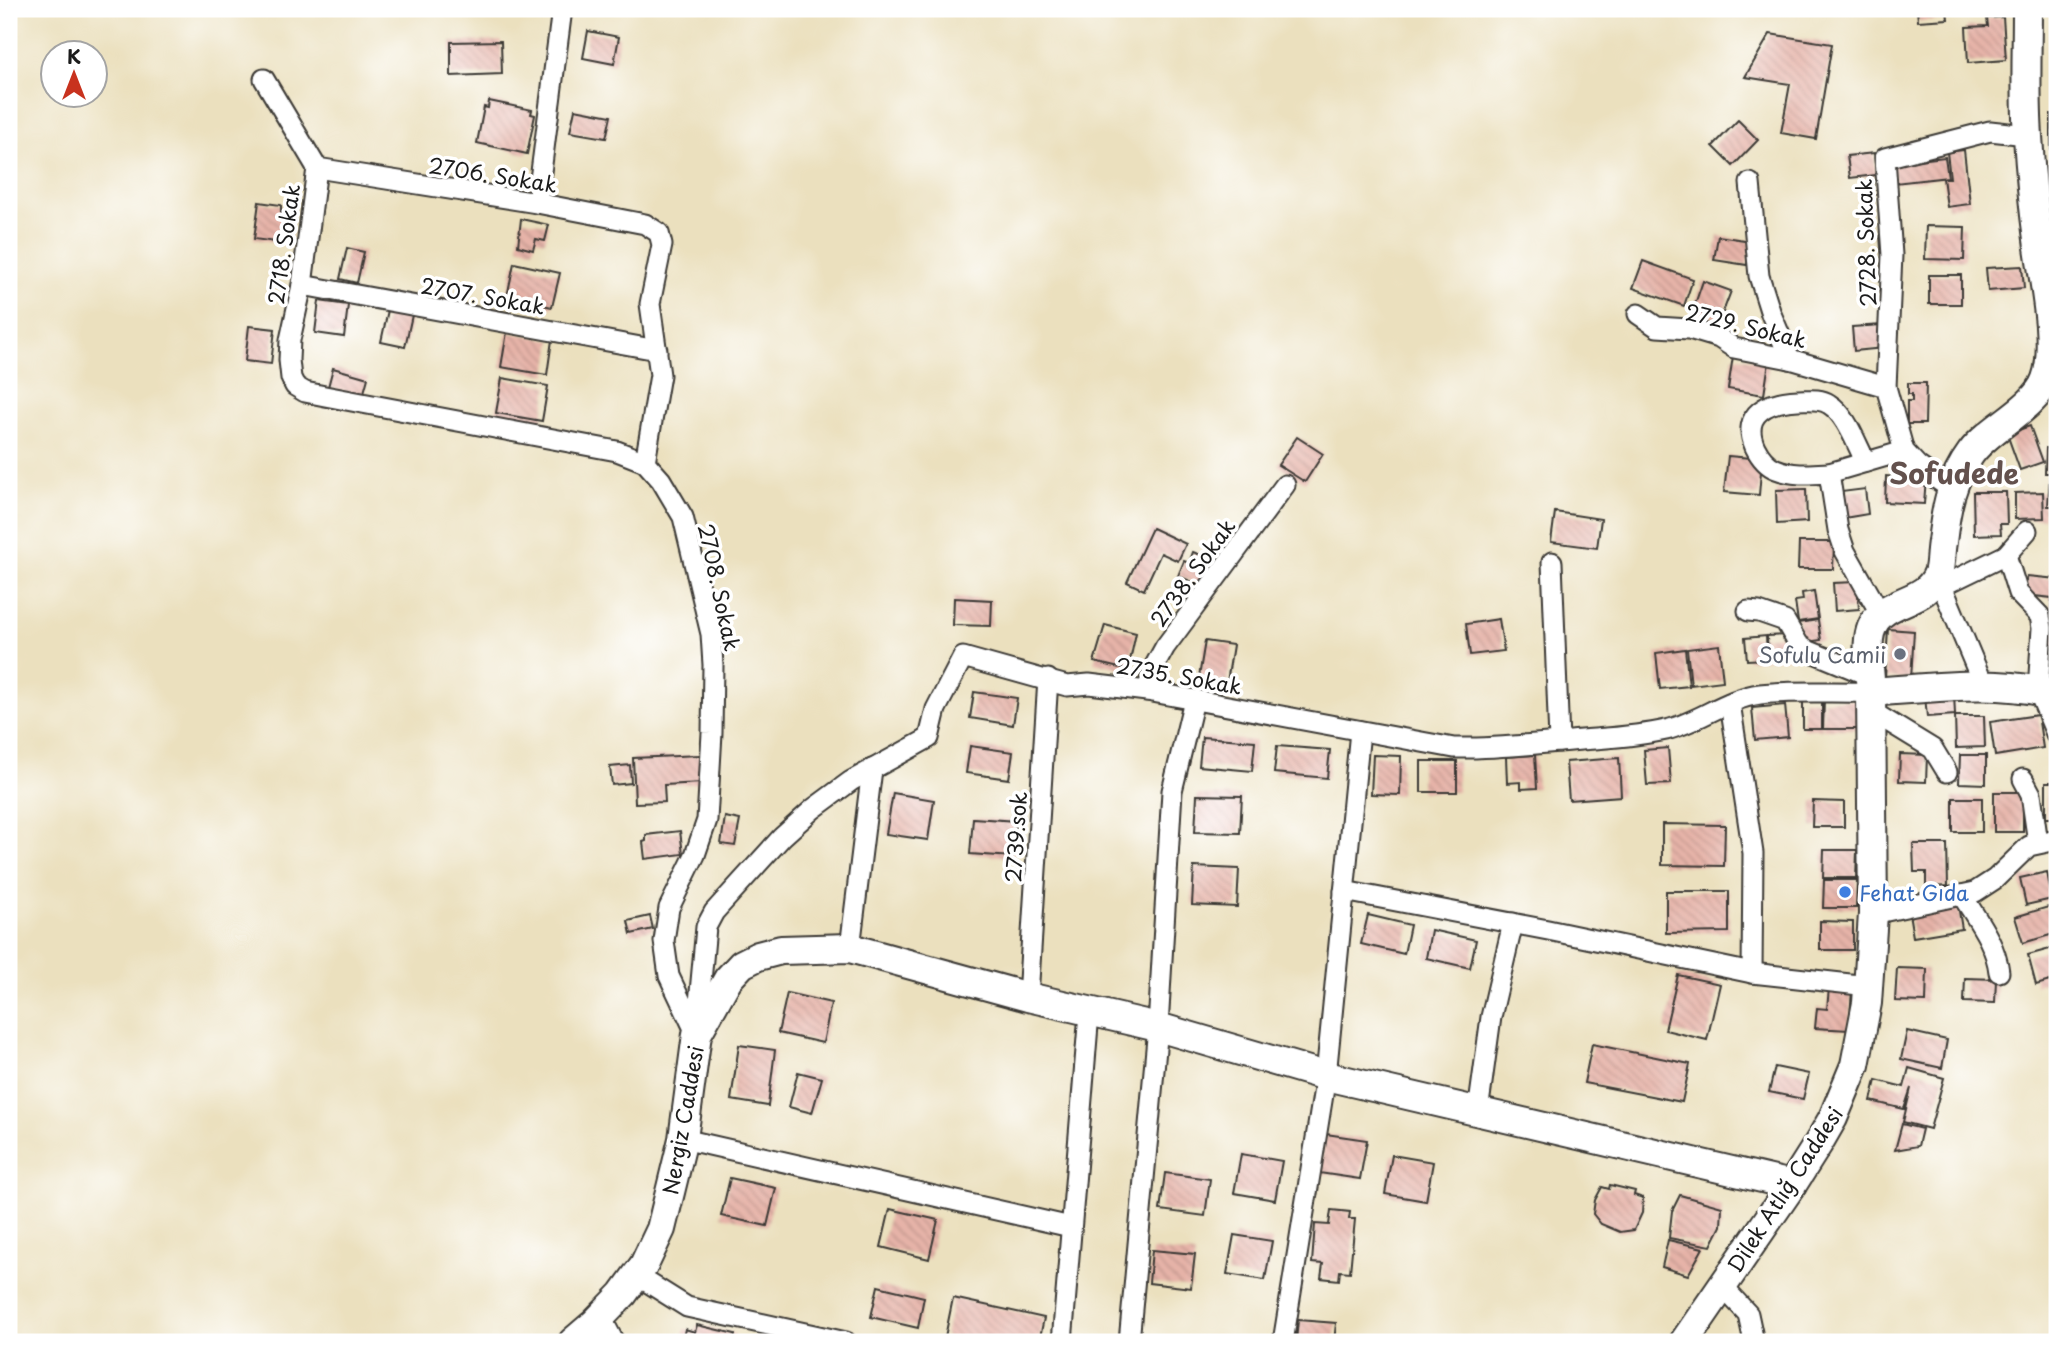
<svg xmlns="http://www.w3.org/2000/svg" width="2066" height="1351" viewBox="0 0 2066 1351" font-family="'Playpen Sans',sans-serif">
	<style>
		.building { fill: url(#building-back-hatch) }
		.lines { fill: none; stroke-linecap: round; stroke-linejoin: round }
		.street-casing { stroke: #3b3934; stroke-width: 23 }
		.secondary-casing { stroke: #3b3934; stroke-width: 32 }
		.street { stroke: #fff; stroke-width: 19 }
		.secondary { stroke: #fff; stroke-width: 28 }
		.worship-dot { fill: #6b7280; stroke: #fff; stroke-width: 2.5 }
		.shop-dot { fill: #3f7fe0; stroke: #fff; stroke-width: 2.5 }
		.labels { text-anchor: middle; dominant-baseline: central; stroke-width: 7; stroke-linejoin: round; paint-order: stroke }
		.street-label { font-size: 21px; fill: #1c1c1c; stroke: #fff }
		.worship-label { font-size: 21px; fill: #5b616d; stroke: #fff; text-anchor: end }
		.shop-label { font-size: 21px; fill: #366cbe; stroke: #fff; text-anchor: start }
		.district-label { font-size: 28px; font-weight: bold; fill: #63514d; stroke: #fff }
	</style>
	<defs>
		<pattern id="building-back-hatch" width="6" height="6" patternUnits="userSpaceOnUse" patternTransform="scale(1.75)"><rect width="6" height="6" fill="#e6b3a8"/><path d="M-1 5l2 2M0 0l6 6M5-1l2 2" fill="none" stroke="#c59990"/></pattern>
	</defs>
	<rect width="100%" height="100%" fill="#fff"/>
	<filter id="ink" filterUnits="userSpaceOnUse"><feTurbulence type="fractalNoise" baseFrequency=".0143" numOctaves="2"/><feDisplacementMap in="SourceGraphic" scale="14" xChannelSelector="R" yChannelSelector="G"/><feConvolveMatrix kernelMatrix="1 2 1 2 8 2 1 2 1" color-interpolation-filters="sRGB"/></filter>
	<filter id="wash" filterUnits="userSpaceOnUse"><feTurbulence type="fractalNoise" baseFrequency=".00686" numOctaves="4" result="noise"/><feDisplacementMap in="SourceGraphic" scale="28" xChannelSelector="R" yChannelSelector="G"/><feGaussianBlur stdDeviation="1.57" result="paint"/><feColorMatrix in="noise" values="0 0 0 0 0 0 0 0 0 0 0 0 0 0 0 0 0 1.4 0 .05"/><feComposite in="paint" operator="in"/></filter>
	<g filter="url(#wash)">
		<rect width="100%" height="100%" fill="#ebe0be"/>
		<g id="blocks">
			<g class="building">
				<polygon points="1917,9 1947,9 1948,19 1918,21"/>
				<polygon points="2003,17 2006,60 1968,63 1966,27 1988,26 1987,18"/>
				<polygon points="588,31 619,37 614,64 583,58"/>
				<polygon points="1770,34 1832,44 1816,139 1781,133 1790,84 1745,77"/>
				<polygon points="501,41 502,74 451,76 451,42"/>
				<polygon points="489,101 532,110 531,114 535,115 527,154 477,143 484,107 488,108"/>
				<polygon points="575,109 611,116 606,138 570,132"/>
				<rect x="2051" y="114" width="6" height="35"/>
				<polygon points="1738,120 1758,140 1733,166 1713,146"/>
				<polygon points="1964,150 1970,204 1947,207 1943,178 1950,178 1947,152"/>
				<polygon points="1874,153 1876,175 1850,178 1847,156"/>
				<polygon points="1945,157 1948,177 1895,183 1892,163"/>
				<polygon points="259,202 281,205 281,213 293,215 290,244 254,239"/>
				<polygon points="521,219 549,225 545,241 536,239 533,250 518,246"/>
				<polygon points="1926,226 1965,227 1964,260 1925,259"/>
				<polygon points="1718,236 1751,241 1747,265 1714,260"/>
				<polygon points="347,248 364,252 357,283 340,279"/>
				<polygon points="1643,261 1693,279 1684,306 1633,288"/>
				<polygon points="514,263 560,273 552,307 507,297"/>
				<polygon points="2022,266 2024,288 1988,291 1986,268"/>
				<rect x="1929" y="275" width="32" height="29"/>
				<polygon points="1703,281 1731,291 1720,320 1693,310"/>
				<polygon points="319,301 348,305 344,337 315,333"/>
				<polygon points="388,310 412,315 405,347 381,342"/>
				<polygon points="1882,325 1884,348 1854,351 1852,327"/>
				<polygon points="249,326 275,329 271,364 245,361"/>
				<polygon points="507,332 552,340 547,375 501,367"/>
				<polygon points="1733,356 1769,362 1764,395 1728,389"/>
				<polygon points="333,368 368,378 363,396 328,387"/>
				<polygon points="502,378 548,386 542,421 496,413"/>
				<polygon points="1908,383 1926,383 1925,424 1907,424 1907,401 1912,401 1912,394 1908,394"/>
				<polygon points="2030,426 2043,462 2020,470 2007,434"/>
				<polygon points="1297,437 1323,454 1305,482 1278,465"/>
				<polygon points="2046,448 2057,449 2057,473 2045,473"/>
				<polygon points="1728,456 1762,459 1759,495 1724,492"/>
				<polygon points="1898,469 1914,469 1914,476 1926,477 1924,504 1885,502 1886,476 1897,477"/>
				<polygon points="2050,475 2057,475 2057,506 2048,506"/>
				<polygon points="1806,489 1807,522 1777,524 1776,490"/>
				<polygon points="1865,489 1868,514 1844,518 1841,492"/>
				<polygon points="1973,492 2006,492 2007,524 2000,524 2001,534 1974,535"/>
				<polygon points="2043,492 2044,518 2015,519 2015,493"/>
				<polygon points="1555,512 1601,519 1597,548 1551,542"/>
				<polygon points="1152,528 1186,544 1178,561 1161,553 1144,590 1127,582"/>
				<polygon points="1799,542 1834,542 1833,569 1798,569"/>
				<polygon points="1193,552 1218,562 1207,588 1178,576 1184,561 1189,563"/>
				<polygon points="2027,576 2057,579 2057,609 2051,609 2052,598 2025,595"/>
				<polygon points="1857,582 1859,609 1835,611 1833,583"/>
				<polygon points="1814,591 1818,619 1798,622 1795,601 1803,600 1802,593"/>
				<polygon points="954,598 992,600 991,626 953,625"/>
				<polygon points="1499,619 1504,651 1470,655 1466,624"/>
				<polygon points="1818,620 1821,640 1800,643 1798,623"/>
				<polygon points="2052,620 2057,620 2057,648 2048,647"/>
				<polygon points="1105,625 1136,633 1128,670 1094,662"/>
				<polygon points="1888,629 1914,631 1911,679 1885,678"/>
				<polygon points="1790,635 1791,657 1768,659 1767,636"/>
				<polygon points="1766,636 1767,659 1747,660 1745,638"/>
				<polygon points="1205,641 1233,645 1227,682 1199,677"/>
				<polygon points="1719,645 1723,681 1691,685 1687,649"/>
				<polygon points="1685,649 1689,686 1660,689 1656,653"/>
				<polygon points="974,692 1017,698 1013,725 970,718"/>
				<polygon points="1954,694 1955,715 1927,717 1925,696"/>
				<rect x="1803" y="700" width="19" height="29"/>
				<polygon points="1824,700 1860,700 1860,729 1823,729"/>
				<polygon points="1785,705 1788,737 1755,740 1752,708"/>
				<polygon points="2038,715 2043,748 1995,756 1990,722"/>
				<polygon points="1955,716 1984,716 1985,747 1956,748"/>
				<polygon points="1202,737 1255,741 1252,771 1199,766"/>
				<polygon points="970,746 1013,752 1009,779 966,773"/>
				<polygon points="1277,746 1330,750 1327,778 1274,773"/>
				<polygon points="1668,748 1671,784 1647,785 1644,750"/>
				<polygon points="1900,754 1927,755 1926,782 1899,781"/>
				<polygon points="700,755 702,783 664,785 665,802 635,803 633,758"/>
				<polygon points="1373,755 1401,756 1400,795 1371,794"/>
				<polygon points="1535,755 1537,788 1521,789 1521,782 1507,783 1506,757"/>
				<polygon points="1960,755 1986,755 1986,784 1959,783"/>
				<polygon points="1619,758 1621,796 1569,800 1566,762"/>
				<rect x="1421" y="761" width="36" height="31"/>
				<polygon points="630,765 631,783 612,785 610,767"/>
				<rect x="2046" y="782" width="11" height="36"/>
				<rect x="1994" y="792" width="29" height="40"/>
				<polygon points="893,793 934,800 928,840 886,834"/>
				<polygon points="1197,795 1242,796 1240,833 1195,832"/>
				<rect x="1953" y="798" width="29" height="34"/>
				<polygon points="1813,801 1844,802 1844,827 1812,827"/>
				<polygon points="725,817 740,820 735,846 721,844"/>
				<polygon points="973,818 1016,821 1013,857 970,854"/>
				<polygon points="1662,824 1725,825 1724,866 1662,865"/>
				<polygon points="680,831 683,854 645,859 643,842 646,841 646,835"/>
				<polygon points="1913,844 1947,844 1948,886 1926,887 1926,872 1914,872"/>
				<polygon points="1824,850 1857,850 1856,878 1823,878"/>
				<polygon points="1194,867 1239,869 1237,907 1192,905"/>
				<polygon points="2047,872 2052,899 2026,905 2020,878"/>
				<polygon points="1824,880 1857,880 1856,908 1823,908"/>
				<polygon points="1666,891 1729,891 1729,932 1666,933"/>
				<polygon points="1958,905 1962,929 1913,937 1909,913"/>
				<polygon points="2055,905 2057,933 2023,943 2015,917"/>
				<polygon points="1368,915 1410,925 1404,954 1361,944"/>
				<polygon points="650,916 653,929 631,934 628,921"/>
				<polygon points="1820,921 1853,922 1853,950 1820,950"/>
				<polygon points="1431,930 1476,940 1470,968 1426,958"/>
				<polygon points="2057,947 2057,979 2036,985 2028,955"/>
				<polygon points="1897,968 1927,969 1926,1002 1895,1001"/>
				<polygon points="1678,975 1720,984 1707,1040 1665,1030"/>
				<polygon points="1965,978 1996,979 1995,1003 1964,1002"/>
				<polygon points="1829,988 1852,990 1849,1030 1815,1028 1817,1008 1827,1009"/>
				<polygon points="787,993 831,1003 823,1043 778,1033"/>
				<polygon points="1907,1031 1947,1040 1942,1068 1901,1059"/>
				<polygon points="1592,1044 1690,1064 1682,1102 1584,1083"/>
				<polygon points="739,1045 775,1050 768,1106 731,1100"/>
				<polygon points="1775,1067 1809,1074 1803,1099 1769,1092"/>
				<polygon points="1909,1068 1944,1078 1930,1129 1903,1122 1911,1088 1904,1109 1871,1101 1876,1080 1904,1087"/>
				<polygon points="798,1072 822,1078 812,1113 789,1107"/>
				<polygon points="1902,1124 1922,1129 1918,1146 1895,1150"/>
				<polygon points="1326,1134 1367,1140 1360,1179 1319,1173"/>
				<polygon points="1241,1154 1282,1161 1275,1200 1234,1193"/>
				<polygon points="1392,1155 1433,1162 1426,1201 1385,1194"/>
				<polygon points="1165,1173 1210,1179 1205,1216 1160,1210"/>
				<polygon points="730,1178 776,1188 767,1226 721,1216"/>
				<polygon points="1610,1185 1635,1191 1634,1195 1643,1198 1642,1213 1634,1230 1620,1232 1601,1224 1593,1214 1595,1200 1602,1187 1609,1189"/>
				<polygon points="1680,1195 1722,1207 1721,1226 1711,1246 1669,1238 1672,1211"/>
				<polygon points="890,1209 938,1220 929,1259 881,1247"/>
				<polygon points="1331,1210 1350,1212 1349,1219 1355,1219 1350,1272 1340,1271 1339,1280 1321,1278 1323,1264 1312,1263 1315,1224 1329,1225"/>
				<polygon points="1234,1235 1272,1241 1265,1280 1227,1274"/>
				<polygon points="1668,1240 1703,1248 1688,1275 1662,1267"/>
				<polygon points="1152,1250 1195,1254 1191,1288 1149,1283"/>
				<polygon points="878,1286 924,1297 918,1328 871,1317"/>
				<polygon points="953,1298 1044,1318 1039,1342 970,1342 945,1337"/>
				<polygon points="1298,1320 1336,1323 1334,1342 1296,1342"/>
				<polygon points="697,1325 735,1334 734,1339 738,1339 737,1342 682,1342 685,1329 695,1332"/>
			</g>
		</g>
	</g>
	<g filter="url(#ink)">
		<use href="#blocks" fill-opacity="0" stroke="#3b3934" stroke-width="2"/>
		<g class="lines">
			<g class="street-casing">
				<g id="street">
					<polyline points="264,79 317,168 302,285 290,340 289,360 291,378 295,386 305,392 325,396 617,451 645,462 661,480 683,517 711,634 713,665 712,733 707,820 695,855 669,908 664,941 669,976 696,1033"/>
					<polyline points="317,168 537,203 645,224 659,233 662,245 650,304 660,375 645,462"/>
					<polyline points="1750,183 1759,276 1771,314 1790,359"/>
					<polyline points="537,203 562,9"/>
					<polyline points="302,285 657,350"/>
					<polyline points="1638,314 1657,327 1689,329 1719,338 1734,348 1790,359 1886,387"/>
					<path d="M1866 462C1856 444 1847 415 1829 404 1820 398 1808 400 1798 400 1769 401 1740 413 1755 447 1760 457 1766 465 1776 469 1793 476 1812 474 1829 473L1838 530 1845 551 1880 613"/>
					<polyline points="1829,473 1904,451"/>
					<polyline points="1951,489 1918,466 1904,451 1886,387 1892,255 1885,158 1990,131 2027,135"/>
					<polyline points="2006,555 2018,593 2040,616 2042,628 2038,690 2057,736"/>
					<polyline points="1552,562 1559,742"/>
					<polyline points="1937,574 1983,684"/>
					<polyline points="1942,586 2006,555 2027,531"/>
					<polyline points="1748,611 1759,612 1785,621 1799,645 1807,650 1870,676"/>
					<polyline points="1147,691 1154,667 1165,647 1285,485"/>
					<polyline points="1730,703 1753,853 1752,973"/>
					<polyline points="1871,711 1933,749 1947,772"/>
					<polyline points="2023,779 2031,794 2038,843"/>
					<polyline points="1344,891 1548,930 1752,973 1868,986"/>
					<path d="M1962 895C1977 920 1996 944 1999 972"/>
					<polyline points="1873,914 1975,892 1995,879 2029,846 2057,840"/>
					<polyline points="850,948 872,769"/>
					<polyline points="1028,997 1048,679"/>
					<path d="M697 1025 706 927 714 912 782 837 813 809 851 781 929 738 936 709 963 657 1067 686 1089 684 1147 691 1454 748C1493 749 1532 744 1571 741 1603 738 1635 737 1666 730 1699 722 1727 698 1760 694 1797 690 1835 693 1871 692"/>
					<polyline points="1478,1112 1491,1017 1513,923"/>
					<polyline points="683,1139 1071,1227"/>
					<polyline points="636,1275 687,1307 846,1342"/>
					<polyline points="1722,1286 1748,1314 1754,1342"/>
					<polyline points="601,1317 614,1342"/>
					<polyline points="1062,1342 1089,1013"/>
					<polyline points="1129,1342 1158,1027 1172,791 1194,700"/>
					<polyline points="1283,1342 1326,1076 1360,731"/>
				</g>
			</g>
			<g class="secondary-casing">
				<g id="secondary">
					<path d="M1871 692C1934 688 1996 678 2057 695"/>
					<polyline points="573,1342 594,1324 623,1294 644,1265 661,1229 683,1139 697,1034 728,979 742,964 758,956 781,950 850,948 1028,997 1158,1027 1326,1076 1792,1185"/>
					<path d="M1684 1342 1792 1185 1818 1144 1833 1118 1855 1065 1867 1003 1873 914 1871 692C1870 675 1867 657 1869 639 1874 595 1925 609 1938 573 1941 564 1940 552 1942 542 1946 508 1951 480 1971 453 1990 427 2036 408 2046 379 2058 346 2044 282 2039 247 2034 210 2030 173 2028 136 2025 94 2027 51 2027 9"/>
				</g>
			</g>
			<use href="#street" class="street"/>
			<use href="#secondary" class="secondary"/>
		</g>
	</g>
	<circle class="worship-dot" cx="1900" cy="654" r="7"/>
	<circle class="shop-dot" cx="1845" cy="892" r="7"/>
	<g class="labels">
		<g class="street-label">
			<text transform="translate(493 174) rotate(9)">2706. Sokak</text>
			<text transform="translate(1865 243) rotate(-92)">2728. Sokak</text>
			<text transform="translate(283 244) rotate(-82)">2718. Sokak</text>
			<text transform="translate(483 295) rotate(10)">2707. Sokak</text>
			<text transform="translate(1746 325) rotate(14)">2729. Sokak</text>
			<text transform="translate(1192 572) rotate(-54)">2738. Sokak</text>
			<text transform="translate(720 587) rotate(78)">2708. Sokak</text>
			<text transform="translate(1179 675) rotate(10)">2735. Sokak</text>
			<text transform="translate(1015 837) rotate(-86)">2739.sok</text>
			<text transform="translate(682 1120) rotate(-80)">Nergiz Caddesi</text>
			<text transform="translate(1784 1189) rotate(-57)">Dilek Atlığ Caddesi</text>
		</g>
		<g class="worship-label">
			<text x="1886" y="654">Sofulu Camii</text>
		</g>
		<g class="shop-label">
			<text x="1859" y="892">Fehat Gıda</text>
		</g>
		<g class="district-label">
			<text x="1954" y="472">Sofudede</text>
		</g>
	</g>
	<rect width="2066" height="1351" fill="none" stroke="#fff" stroke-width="35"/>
	<g transform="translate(74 74)"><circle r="33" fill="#ffffff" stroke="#a4a4a4" stroke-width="2"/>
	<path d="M0-5L12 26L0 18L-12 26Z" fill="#c8321e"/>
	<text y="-10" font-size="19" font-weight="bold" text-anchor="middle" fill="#1c1c1c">K</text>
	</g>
</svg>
